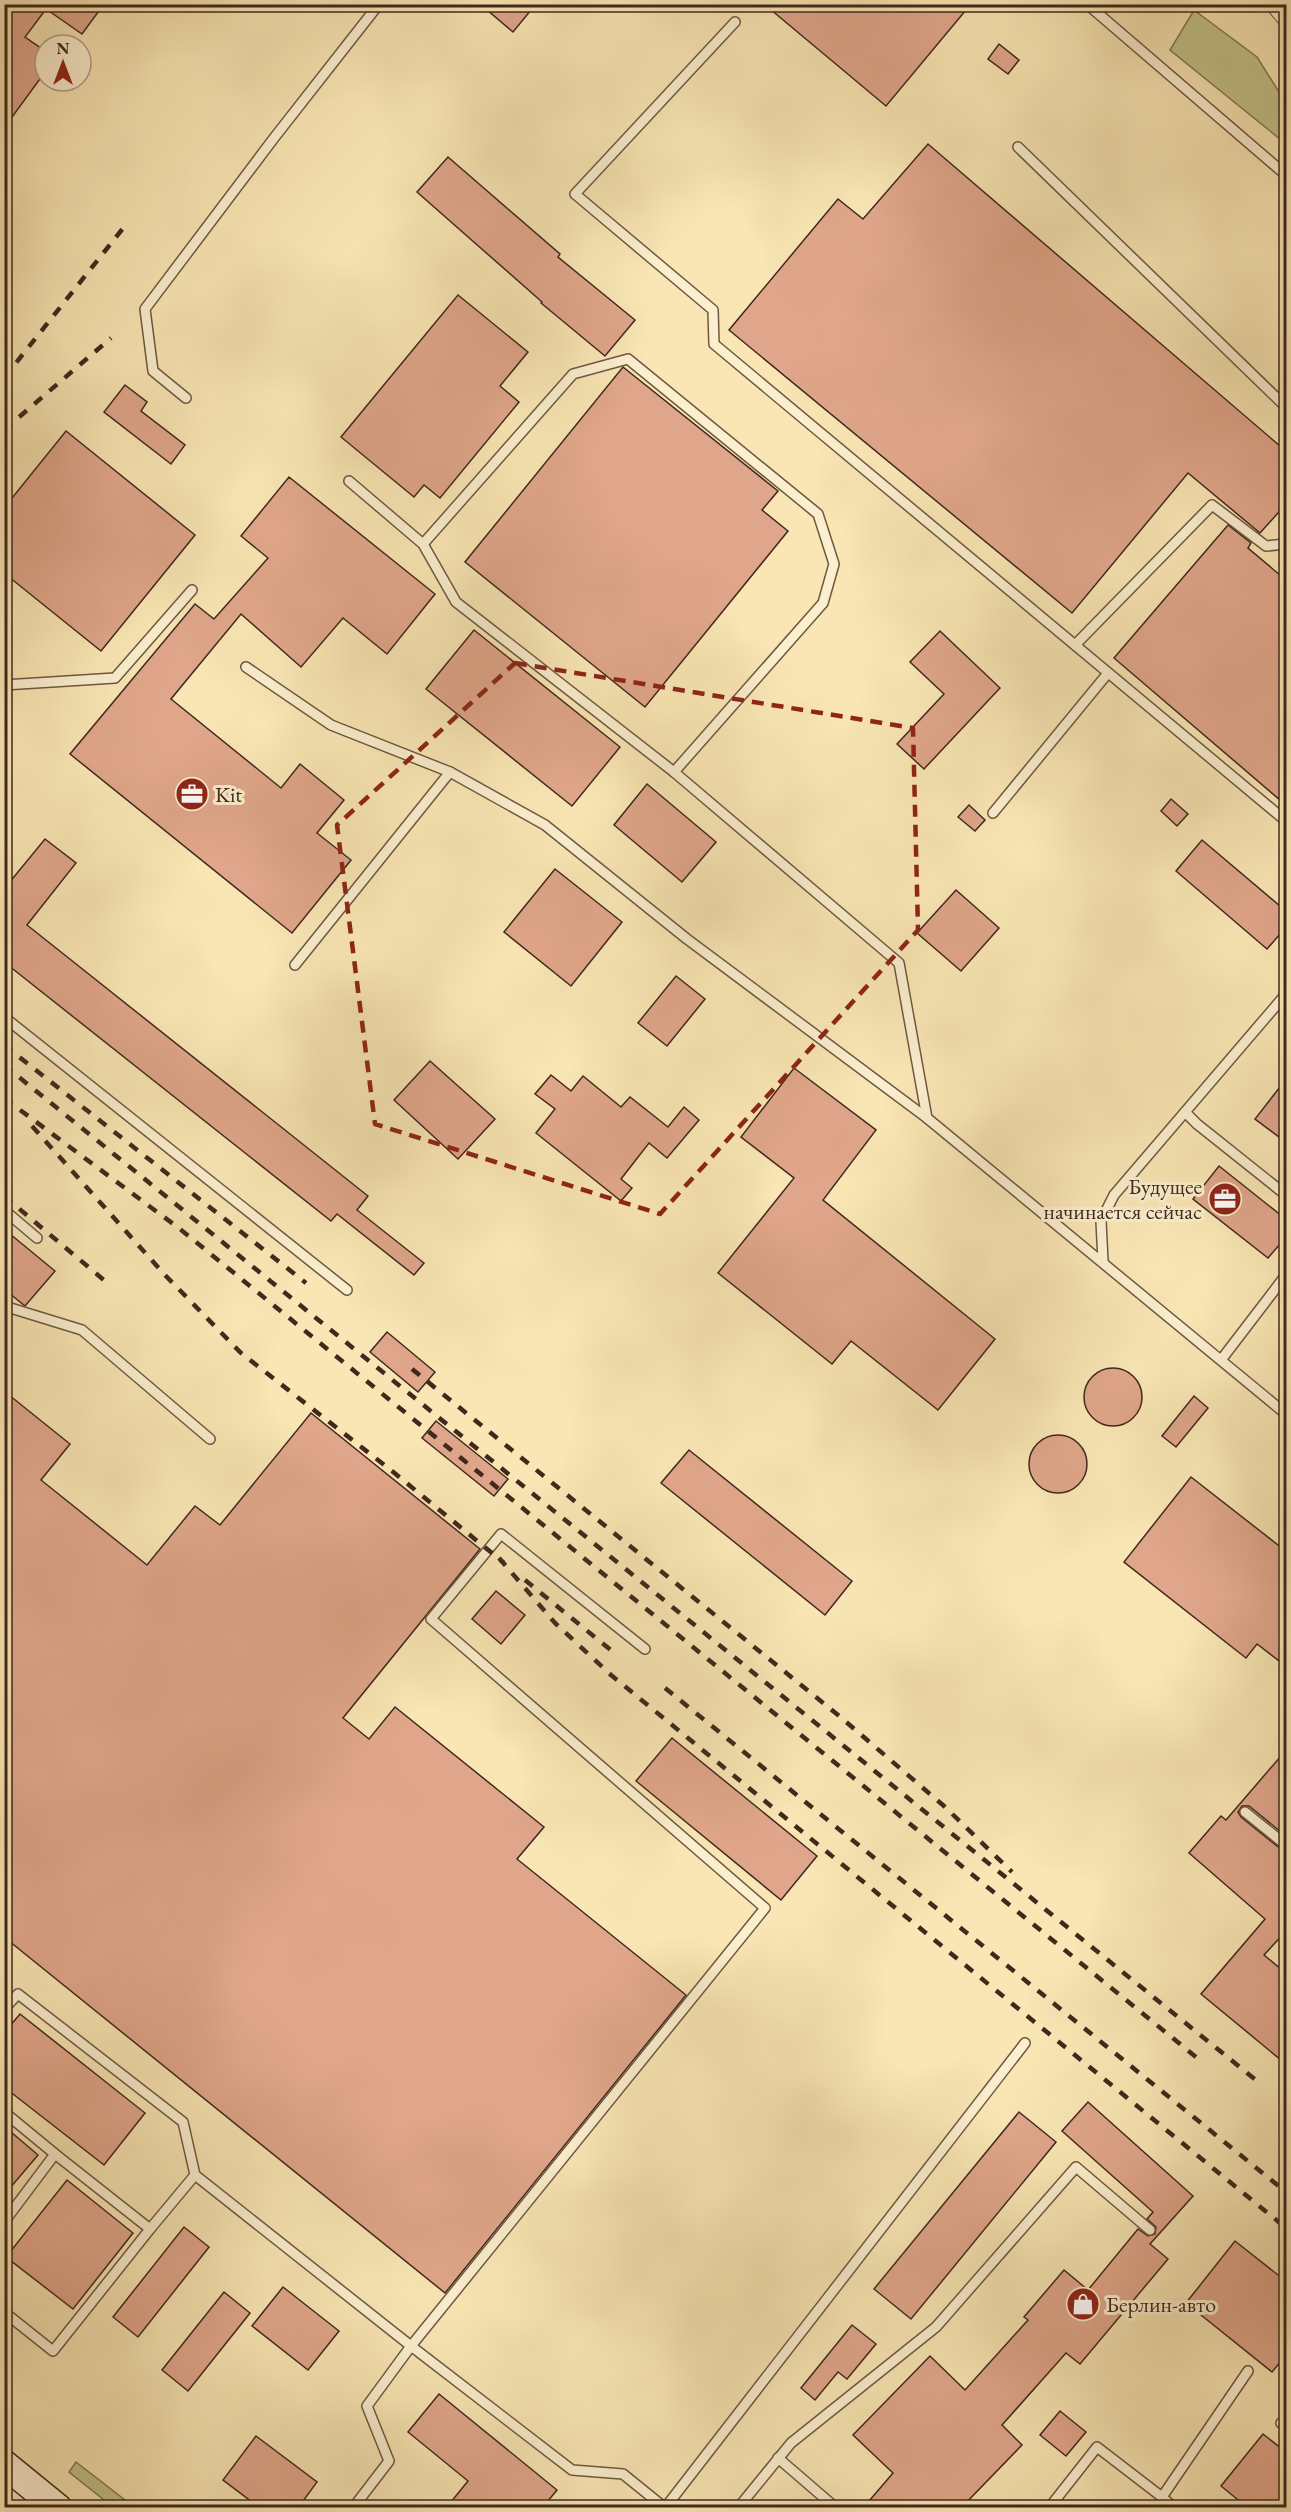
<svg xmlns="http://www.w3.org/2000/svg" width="1291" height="2512" viewBox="0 0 1291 2512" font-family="'EB Garamond',serif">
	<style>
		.green { fill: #c3c389; stroke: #827653; stroke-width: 1.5 }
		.building { fill: #e0a68b; stroke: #40281d; stroke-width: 1.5 }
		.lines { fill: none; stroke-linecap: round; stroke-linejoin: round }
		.lane-casing { stroke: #6e5843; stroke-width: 12 }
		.street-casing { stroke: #6e5843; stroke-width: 22 }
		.secondary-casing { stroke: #40281d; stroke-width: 30 }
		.lane { stroke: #fbefce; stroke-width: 9 }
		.street { stroke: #fbefce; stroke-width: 20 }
		.secondary { stroke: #fbefce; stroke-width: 27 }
		.rail { stroke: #40281d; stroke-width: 4.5; stroke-dasharray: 10 10; stroke-linecap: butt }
		.marked { fill: none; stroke: #8f2418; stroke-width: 4.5; stroke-dasharray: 12 8; stroke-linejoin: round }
		.labels { text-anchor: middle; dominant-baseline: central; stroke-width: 6; stroke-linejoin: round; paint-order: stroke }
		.poi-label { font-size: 22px; fill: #40281d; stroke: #fbefce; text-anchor: start }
	</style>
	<rect width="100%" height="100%" fill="#f9e6b4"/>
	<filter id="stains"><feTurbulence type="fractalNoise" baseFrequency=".00333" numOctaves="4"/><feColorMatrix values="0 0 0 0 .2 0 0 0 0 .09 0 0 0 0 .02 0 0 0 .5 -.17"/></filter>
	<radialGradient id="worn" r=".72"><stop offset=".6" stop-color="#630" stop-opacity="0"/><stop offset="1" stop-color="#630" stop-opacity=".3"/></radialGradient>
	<g class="green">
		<polygon points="1194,10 1257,57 1286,103 1286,144 1170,50"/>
		<polygon points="76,2462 134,2507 113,2507 69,2472"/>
	</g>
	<g class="building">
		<polygon points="4,4 104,4 82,34 46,9 25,37 45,51 45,72 4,128"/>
		<polygon points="480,4 536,4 513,32"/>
		<polygon points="764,4 971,4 886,106"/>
		<polygon points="999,44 1019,60 1008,74 988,59"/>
		<polygon points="928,144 1287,452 1287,503 1260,533 1188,473 1072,613 729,330 838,199 863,219"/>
		<polygon points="448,157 560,254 558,257 635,320 605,356 541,303 542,302 417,192"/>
		<polygon points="458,295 528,352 500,386 519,402 440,498 424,485 414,497 341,437"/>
		<polygon points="623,367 778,491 762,510 788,531 645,707 465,562"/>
		<polygon points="125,385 147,402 141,411 185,445 171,464 104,412"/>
		<polygon points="66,431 195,535 101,651 4,573 4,508"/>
		<polygon points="289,477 435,594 387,654 343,618 301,667 241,614 171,699 281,788 300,764 344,800 317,833 351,860 292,933 70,754 195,604 214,619 268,558 241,536"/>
		<polygon points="1228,525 1251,543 1248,548 1287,581 1287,806 1114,658"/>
		<polygon points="474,630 620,747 572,806 426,689"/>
		<polygon points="940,631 1000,688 924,769 897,744 944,694 910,662"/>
		<polygon points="647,784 716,842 682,882 614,825"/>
		<polygon points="1171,799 1188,814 1177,826 1161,811"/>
		<polygon points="969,805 985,820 975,831 958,817"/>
		<polygon points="45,839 76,863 27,925 368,1196 357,1210 424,1263 414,1275 337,1214 331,1221 4,962 4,889"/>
		<polygon points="1202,840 1287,912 1287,926 1267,949 1176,871"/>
		<polygon points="555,869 622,922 571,986 504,932"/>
		<polygon points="956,890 999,928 961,971 917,933"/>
		<polygon points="676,976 705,999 667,1046 638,1023"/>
		<polygon points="430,1061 495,1119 458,1159 394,1100"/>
		<polygon points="794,1068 876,1130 823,1200 995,1339 938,1410 851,1341 832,1364 718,1273 794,1178 741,1137"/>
		<polygon points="551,1075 571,1091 583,1076 621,1107 630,1097 668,1127 684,1107 699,1120 667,1158 649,1143 621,1179 632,1188 621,1201 536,1133 555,1109 535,1094"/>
		<polygon points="1287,1078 1287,1143 1255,1119"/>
		<polygon points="1219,1166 1287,1220 1287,1236 1268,1258 1193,1199"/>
		<polygon points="4,1229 55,1271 25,1306 4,1289"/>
		<polygon points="387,1332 435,1372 418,1392 370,1352"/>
		<circle cx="1113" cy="1397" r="29"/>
		<polygon points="4,1391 70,1444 41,1480 147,1565 195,1506 220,1525 311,1413 480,1549 343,1718 369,1739 395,1707 544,1827 517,1859 686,1995 445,2293 4,1937"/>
		<polygon points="1194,1396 1208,1408 1176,1447 1162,1436"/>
		<polygon points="436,1421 508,1479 494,1496 422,1438"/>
		<circle cx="1058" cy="1464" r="29"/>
		<polygon points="689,1450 852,1581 825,1615 661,1483"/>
		<polygon points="1191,1477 1287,1552 1287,1667 1257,1644 1246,1658 1124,1562"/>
		<polygon points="496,1591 525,1615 501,1644 472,1619"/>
		<polygon points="672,1738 817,1856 781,1900 636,1781"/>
		<polygon points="1287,1749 1287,1837 1249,1806 1242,1806 1238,1812 1241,1817 1282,1850 1287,1852 1287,1930 1264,1955 1287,1974 1287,2065 1201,1994 1265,1919 1189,1853 1221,1816 1226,1820"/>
		<polygon points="20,2014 145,2113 104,2165 4,2087 4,2033"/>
		<polygon points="1088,2102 1193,2196 1150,2244 1168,2259 1080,2364 1066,2353 1002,2425 1022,2445 961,2508 863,2508 893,2473 853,2435 930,2356 965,2390 1028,2320 1024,2317 1064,2270 1088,2290 1138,2229 1148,2236 1155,2234 1156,2227 1147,2219 1153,2212 1062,2131"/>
		<polygon points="1019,2112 1056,2142 911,2319 874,2289"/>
		<polygon points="4,2126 38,2155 4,2195"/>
		<polygon points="67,2180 133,2233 73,2309 6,2257"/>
		<polygon points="184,2227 209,2247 138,2337 113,2317"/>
		<polygon points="1235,2241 1287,2282 1287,2354 1272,2372 1186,2303"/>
		<polygon points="283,2287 339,2331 308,2370 252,2326"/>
		<polygon points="224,2292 250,2313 188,2391 162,2370"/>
		<polygon points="852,2325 876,2344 847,2379 838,2372 815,2400 801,2388"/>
		<polygon points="439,2394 557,2490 542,2508 446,2508 468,2481 408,2432"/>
		<polygon points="1060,2411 1086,2432 1066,2456 1040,2435"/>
		<polygon points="1263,2434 1287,2453 1287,2508 1248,2508 1221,2486"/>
		<polygon points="256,2436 317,2482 298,2508 260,2508 223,2480"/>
	</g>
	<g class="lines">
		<g class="lane-casing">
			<g id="lane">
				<polyline points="1087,4 1286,175"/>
				<polyline points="735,22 575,194 713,310 714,344 1286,821"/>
				<polyline points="1018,147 1286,407"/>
				<polyline points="186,398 153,371 145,309 274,138 379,4"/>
				<polyline points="349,481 423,544 456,602 674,772 899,963 927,1118 1286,1414"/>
				<polyline points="423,544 573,374 628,359 818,514 834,564 823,603 674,772"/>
				<polyline points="1075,645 1212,505 1266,546 1286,544"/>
				<polyline points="246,667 331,725 450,772 545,825 687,939 927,1118"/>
				<polyline points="4,685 115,678 192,590"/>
				<polyline points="993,813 1108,673"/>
				<polyline points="295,965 450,772"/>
				<polyline points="4,1017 347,1290"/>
				<polyline points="1185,1112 1197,1124 1286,1195"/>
				<polyline points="4,1210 37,1238"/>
				<polyline points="1103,1261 1101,1221 1114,1195 1286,994"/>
				<polyline points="4,1306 82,1330 210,1439"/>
				<polyline points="1221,1360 1286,1275"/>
				<polyline points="645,1649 501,1534 431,1619 765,1908 411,2346 572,2470 623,2474 665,2508"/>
				<polyline points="1245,1812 1286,1845"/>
				<polyline points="4,2009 18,1994 183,2122 195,2175 411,2346 367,2406 389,2461 353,2508"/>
				<polyline points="4,2112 55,2154"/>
				<polyline points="4,2222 55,2154 150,2229 195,2175"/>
				<polyline points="4,2312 53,2351 150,2229"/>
				<polyline points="1281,2423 1286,2427"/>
				<polyline points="778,2458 836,2508"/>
				<polyline points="665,2508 1025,2043"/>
				<polyline points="738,2508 791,2443 936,2327 1076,2167 1150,2230"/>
				<polyline points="1049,2508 1097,2447 1162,2497"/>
				<polyline points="1174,2508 1162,2497 1248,2371"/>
			</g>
		</g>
		<g class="street-casing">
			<polyline id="street" points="1276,4 1286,16"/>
		</g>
		<g class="secondary-casing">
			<polyline id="secondary" points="4,2464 58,2508"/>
		</g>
		<use href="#lane" class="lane"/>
		<use href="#street" class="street"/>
		<use href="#secondary" class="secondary"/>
		<g class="rail">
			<polyline points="4,378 124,227"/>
			<polyline points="4,430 111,338"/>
			<polyline points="4,1045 306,1283"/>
			<polyline points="4,1065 1257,2081"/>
			<polyline points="4,1098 180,1229 1196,2057"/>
			<polyline points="32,1126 164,1274 241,1353 392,1471 504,1563"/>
			<polyline points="4,1196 105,1281"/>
			<polyline points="412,1369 838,1715 944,1806 1012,1872"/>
			<polyline points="499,1558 555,1623 611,1675 1286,2228"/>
			<polyline points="525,1580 618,1656"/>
			<polyline points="665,1688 1286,2192"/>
		</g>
	</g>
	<path class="marked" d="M515 663 913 728 918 930 660 1214 375 1124 337 825Z"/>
	<defs>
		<g id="office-disc" transform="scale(1.725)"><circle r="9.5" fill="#8f2418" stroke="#fbefce"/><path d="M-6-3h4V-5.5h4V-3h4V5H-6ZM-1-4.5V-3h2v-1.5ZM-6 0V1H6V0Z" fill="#fff"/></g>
		<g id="shop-disc" transform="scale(1.725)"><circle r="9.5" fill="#8f2418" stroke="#fbefce"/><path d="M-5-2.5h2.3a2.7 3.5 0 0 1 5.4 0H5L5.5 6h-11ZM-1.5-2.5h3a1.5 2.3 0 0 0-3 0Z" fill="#fff"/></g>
	</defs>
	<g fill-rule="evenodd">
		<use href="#office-disc" x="192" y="794"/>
		<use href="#office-disc" x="1225" y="1199"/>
		<use href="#shop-disc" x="1083" y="2304"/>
	</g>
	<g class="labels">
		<g class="poi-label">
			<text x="215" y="794">Kit</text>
			<text x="1202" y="1186" text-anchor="end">Будущее<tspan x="1202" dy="25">начинается сейчас</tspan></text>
			<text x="1106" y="2304">Берлин-авто</text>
		</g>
	</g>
	<rect width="1291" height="2512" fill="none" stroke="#f9e6b4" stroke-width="24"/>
	<rect x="6" y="6" width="1279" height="2500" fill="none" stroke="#40281d" stroke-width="3"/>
	<rect x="12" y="12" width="1267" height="2488" fill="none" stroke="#40281d" stroke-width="1.5"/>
	<g transform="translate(63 63)"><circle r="28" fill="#fbefce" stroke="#b09f87" stroke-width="1.5"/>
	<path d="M0-4.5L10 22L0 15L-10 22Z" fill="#8f2418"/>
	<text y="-9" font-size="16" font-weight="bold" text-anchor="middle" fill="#40281d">N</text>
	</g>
	<rect width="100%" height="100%" filter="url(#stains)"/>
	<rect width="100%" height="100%" fill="url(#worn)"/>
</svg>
